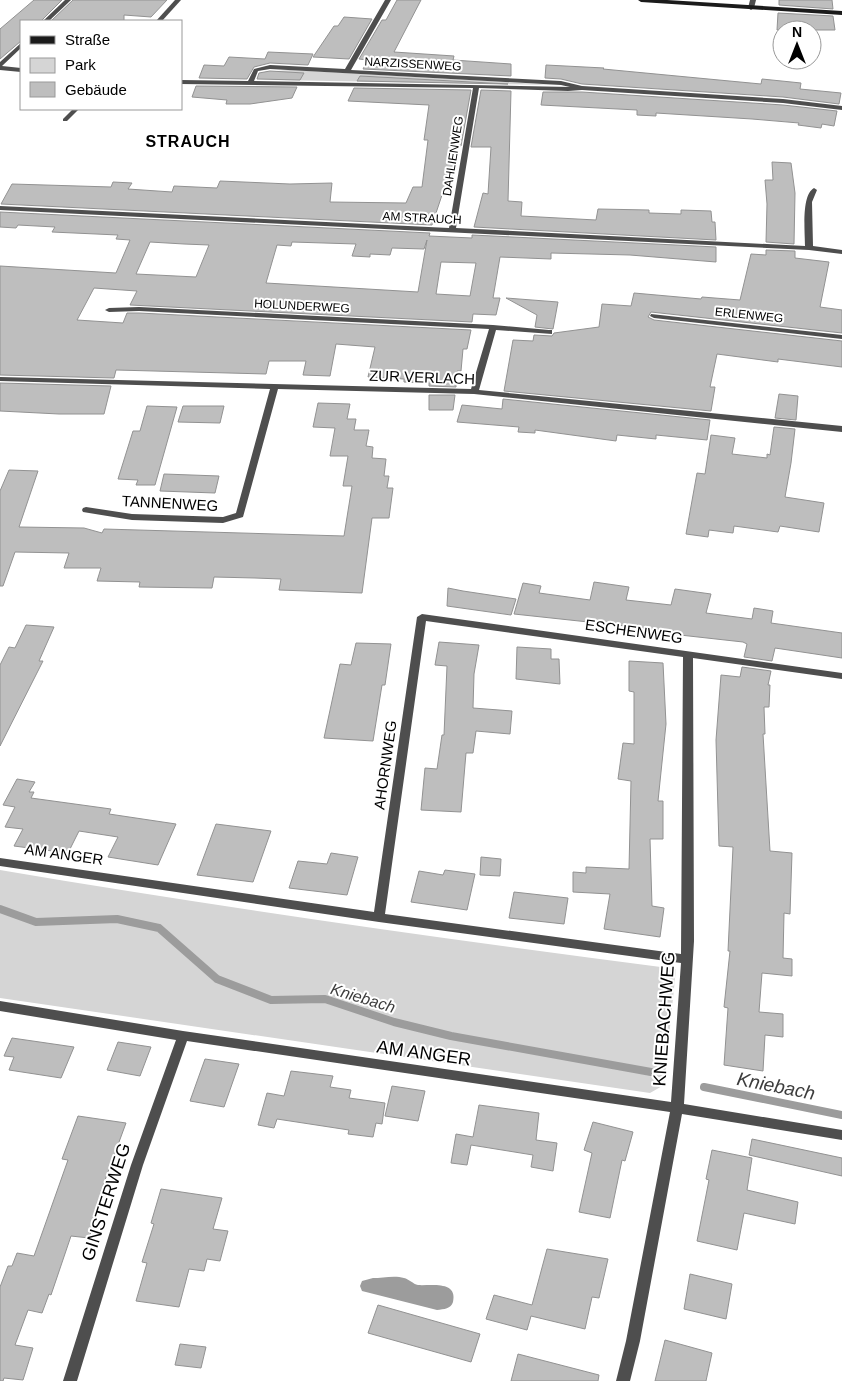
<svg xmlns="http://www.w3.org/2000/svg" width="842" height="1381" viewBox="0 0 842 1381" font-family="Arial,sans-serif">
	<style>
		.green { fill: #d5d5d5 }
		.water { fill: #9c9c9c }
		.lines { fill: none; stroke-linecap: round; stroke-linejoin: round }
		.stream { stroke: #9c9c9c; stroke-width: 8 }
		.building { fill: #bebebe; stroke: #929292; fill-rule: evenodd }
		.street { fill: #4e4e4e; fill-rule: evenodd }
		.secondary { fill: #1b1b1b; fill-rule: evenodd }
		.labels { text-anchor: middle; dominant-baseline: central; stroke-width: 4; stroke-linejoin: round; paint-order: stroke }
		.far-street-label { font-size: 12px; fill: #000; stroke: #fff }
		.street-label { font-size: 15px; fill: #000; stroke: #fff }
		.far-district-label { font-size: 16px; font-weight: bold; letter-spacing: 1px; fill: #000; stroke: #fff }
		.water-label { font-size: 16px; font-style: italic; fill: #3d3d3d; stroke: #fff }
		.near-street-label { font-size: 18px; fill: #000; stroke: #fff }
		.near-water-label { font-size: 19px; font-style: italic; fill: #3d3d3d; stroke: #fff }
	</style>
	<rect width="100%" height="100%" fill="#fff"/>
	<g class="green">
		<polygon points="290,70 557,85 275,80 262,77 263,72"/>
		<path d="M0 870C225 908 450 940 676 969L664 1085 650 1093 0 998Z"/>
	</g>
	<path class="water" d="M373 1278C382 1278 395 1275 404 1278 409 1279 413 1284 418 1285 430 1286 458 1280 453 1302 451 1309 444 1309 437 1310L362 1291 360 1286 362 1281Z"/>
	<g class="lines">
		<g class="stream">
			<polyline points="0,909 36,922 117,919 159,928 217,979 271,1000 325,999 394,1022 451,1036 651,1072"/>
			<polyline points="704,1087 842,1115"/>
		</g>
	</g>
	<g class="building">
		<polygon points="34,0 62,0 41,21 21,21 21,41 0,59 0,29"/>
		<polygon points="73,0 167,0 151,17 124,15 124,21 51,21"/>
		<polygon points="397,0 421,0 394,52 454,56 453,60 511,64 511,76 363,69 368,60 359,59 382,20 386,20"/>
		<polygon points="779,0 832,0 833,9 779,5"/>
		<polygon points="778,13 833,16 835,30 777,30"/>
		<polygon points="344,17 372,19 349,59 313,57 334,26 338,26"/>
		<polygon points="268,52 313,54 308,65 270,63 254,67 247,79 199,78 204,65 224,66 229,57 265,59"/>
		<polygon points="546,65 604,68 603,69 761,84 762,79 801,83 800,89 841,93 839,104 783,97 582,84 561,79 545,78"/>
		<polygon points="270,71 304,73 300,80 257,79 259,73"/>
		<polygon points="360,76 508,84 357,81"/>
		<polygon points="196,86 297,87 292,98 250,104 226,104 227,100 192,97"/>
		<polygon points="354,88 471,90 461,146 454,146 452,176 445,192 443,192 432,225 1,204 12,184 111,187 113,182 132,183 128,189 172,192 174,186 217,188 220,181 290,184 332,183 330,202 406,203 413,187 422,187 428,140 424,140 429,105 348,101"/>
		<polygon points="481,90 511,91 508,201 522,202 521,216 596,220 598,209 649,210 649,213 681,214 681,210 711,211 712,222 715,222 716,240 474,227 483,193 488,194 491,147 471,147"/>
		<polygon points="543,92 582,92 783,105 837,111 834,126 822,124 821,128 798,125 799,123 752,119 656,113 656,116 637,115 637,110 541,105"/>
		<polygon points="772,162 791,163 795,193 794,244 766,242 767,204 765,180 773,180"/>
		<path d="M0 212 430 233 429 236 472 238V235L716 247V262L630 255 551 253V259L500 257 493 298H500L496 315 473 314 472 322 130 305 137 291 94 288 77 320 123 323 127 313H139L471 330 467 349H463L461 371H457L456 387 429 386V383L404 382V379L368 377 375 347 336 344 330 376 303 375 306 361H269L266 374 116 370 114 378 0 375V266L116 273 130 240 116 239 118 235 52 232 55 227 18 225 16 228 0 227ZM427 240 418 292 266 283 277 245 291 246 292 242 356 244 352 256 370 257V254L390 255 392 248 424 249ZM150 242 184 244 209 245 196 277 136 274ZM441 262 476 263 470 296 436 294Z"/>
		<polygon points="766,250 795,251 795,258 829,262 820,307 842,310 842,333 651,312 648,317 654,320 842,341 842,367 778,359 778,362 717,354 710,387 715,387 711,411 504,391 513,340 533,341 534,335 552,336 554,333 599,327 602,304 631,306 634,293 701,299 702,297 740,300 751,254 766,255"/>
		<polygon points="506,298 558,302 553,329 535,327 537,315"/>
		<polygon points="0,383 111,386 104,414 59,414 0,411"/>
		<polygon points="779,394 798,396 796,420 775,418"/>
		<polygon points="429,395 455,395 453,410 429,410"/>
		<polygon points="503,399 710,420 707,440 656,435 656,439 617,435 616,441 535,430 535,433 518,432 519,427 457,422 462,405 502,409"/>
		<polygon points="318,403 350,404 347,419 356,419 354,430 369,430 366,446 373,447 372,458 386,459 384,476 389,476 387,488 393,488 389,518 372,518 362,593 279,590 281,579 255,578 214,577 212,588 139,587 140,582 97,581 101,568 64,568 69,553 15,552 3,586 0,586 0,491 9,470 38,471 19,527 84,528 102,533 104,529 344,536 352,486 343,486 348,456 330,456 335,428 313,427"/>
		<polygon points="147,406 177,407 155,485 136,485 138,480 118,479 133,431 140,431"/>
		<polygon points="183,406 224,406 220,423 178,422"/>
		<polygon points="774,427 795,429 791,463 785,497 824,503 819,532 780,526 778,532 734,526 733,533 709,530 708,537 686,534 697,473 705,474 711,435 735,438 732,454 767,458 767,454 770,455"/>
		<polygon points="164,474 219,476 215,493 160,491"/>
		<polygon points="594,582 629,587 626,600 671,605 675,589 711,594 706,613 752,619 754,608 773,611 771,623 842,633 842,658 775,648 772,661 744,657 747,644 743,642 644,631 644,628 514,614 523,583 541,586 539,593 590,600"/>
		<polygon points="448,588 463,591 516,599 511,615 447,606"/>
		<polygon points="26,625 54,627 39,661 43,661 0,746 0,665 9,647 15,648"/>
		<polygon points="439,642 479,645 474,674 473,708 512,711 510,734 476,731 473,753 466,753 461,812 421,810 425,768 437,769 442,735 444,735 447,666 435,665"/>
		<polygon points="356,643 391,644 385,685 382,685 373,741 324,738 340,664 351,665"/>
		<polygon points="517,647 551,649 551,659 559,659 560,684 516,679"/>
		<polygon points="629,661 663,663 666,724 658,801 663,801 663,839 650,839 652,906 664,908 660,937 604,929 610,894 573,892 573,872 586,873 586,867 629,869 631,781 618,779 623,743 634,744 634,692 629,691"/>
		<polygon points="742,667 771,671 768,685 770,685 769,707 764,707 765,734 763,734 770,851 792,853 790,914 784,913 783,958 792,959 792,976 762,973 759,1012 783,1014 783,1037 765,1035 763,1071 724,1065 728,1008 724,1007 730,951 728,951 733,847 719,846 716,740 721,675 740,677"/>
		<polygon points="17,779 35,782 29,792 34,792 31,798 111,809 109,814 176,824 158,865 108,857 118,837 79,831 68,853 14,846 23,829 5,827 15,807 3,805"/>
		<polygon points="216,824 271,831 253,882 197,875"/>
		<polygon points="331,853 358,857 347,895 289,888 298,861 327,864"/>
		<polygon points="481,857 501,859 500,876 480,875"/>
		<polygon points="445,870 475,874 467,910 411,902 419,871 443,875"/>
		<polygon points="514,892 568,898 564,924 509,918"/>
		<polygon points="12,1038 74,1047 61,1078 9,1070 14,1057 4,1056"/>
		<polygon points="118,1042 151,1047 140,1076 107,1070"/>
		<polygon points="205,1059 239,1064 224,1107 190,1101"/>
		<polygon points="291,1071 333,1076 330,1087 351,1090 349,1098 385,1103 382,1124 376,1123 373,1137 348,1134 349,1130 277,1119 274,1128 258,1125 267,1093 284,1096"/>
		<polygon points="392,1086 425,1091 418,1121 385,1116"/>
		<polygon points="479,1105 539,1113 536,1140 557,1143 553,1171 531,1167 533,1155 471,1145 467,1165 451,1163 456,1134 473,1137"/>
		<polygon points="78,1116 126,1123 101,1191 104,1191 89,1238 71,1236 51,1295 49,1294 42,1313 28,1310 15,1345 33,1348 23,1380 4,1378 3,1381 0,1381 0,1287 8,1266 12,1266 17,1253 34,1256 68,1160 62,1159"/>
		<polygon points="593,1122 633,1132 625,1161 622,1160 610,1218 579,1212 592,1153 584,1150"/>
		<polygon points="752,1139 842,1158 842,1176 749,1155"/>
		<polygon points="712,1150 752,1158 747,1190 798,1202 795,1224 744,1213 737,1250 697,1241 709,1180 706,1179"/>
		<polygon points="161,1189 222,1198 213,1229 228,1231 220,1261 207,1259 204,1271 189,1269 179,1307 136,1301 147,1263 142,1262 154,1224 151,1223"/>
		<polygon points="547,1249 608,1259 599,1298 592,1297 585,1329 531,1316 527,1330 486,1319 494,1295 532,1305"/>
		<polygon points="690,1274 732,1284 726,1319 684,1309"/>
		<polygon points="378,1305 480,1334 471,1362 368,1333"/>
		<polygon points="665,1340 712,1353 706,1381 655,1381"/>
		<polygon points="180,1344 206,1347 201,1368 175,1365"/>
		<polygon points="518,1354 599,1375 598,1381 511,1381"/>
	</g>
	<g class="lines">
		<g class="street">
			<polygon points="65,0 71,0 49,21 43,21"/>
			<polygon points="175,0 181,0 162,21 156,21"/>
			<path d="M385 0H391L351 70 561 81 582 86 783 99 842 106V110L783 103 582 90 568 91 479 88 456 228 805 246C805 232 801 195 814 188L817 190 812 202 813 246 842 250V254L809 250 0 210V206L449 228 473 88 181 84V80L248 81 254 69 270 65 345 69ZM270 69 561 85 570 87 254 81 258 71Z"/>
			<polygon points="750,0 756,0 754,8 751,10 748,8"/>
			<polygon points="21,43 21,48 2,66 21,68 21,72 0,70 0,62"/>
			<polygon points="73,109 79,109 67,121 63,121 63,119"/>
			<polygon points="139,307 493,325 549,330 552,330 552,334 496,330 479,390 842,426 842,432 474,394 278,389 243,517 223,523 132,520 83,512 82,510 83,508 86,507 132,514 223,517 236,513 270,389 0,381 0,377 471,389 489,329 139,311 109,312 105,310 109,308"/>
			<polygon points="651,314 842,335 842,339 654,318 650,316"/>
			<path d="M422 614 842 673V679L693 658 694 941 684 1104 842 1130V1140L682 1114 640 1341 630 1381H616L626 1341 670 1112 187 1041 143 1165 77 1381H63L131 1165 176 1040 0 1011V1001L183 1031 671 1102 681 963 379 922 0 866V858L374 912 417 617ZM426 621 683 657 681 954 385 914Z"/>
		</g>
		<polygon class="secondary" points="638,0 667,0 842,11 842,15 641,2"/>
	</g>
	<g class="labels">
		<g class="far-street-label">
			<text transform="translate(413 64) rotate(3)">NARZISSENWEG</text>
			<text transform="translate(453 156) rotate(-81)">DAHLIENWEG</text>
			<text transform="translate(422 218) rotate(3)">AM STRAUCH</text>
			<text transform="translate(302 306) rotate(3)">HOLUNDERWEG</text>
			<text transform="translate(749 315) rotate(6)">ERLENWEG</text>
		</g>
		<g class="street-label">
			<text transform="translate(422 377) rotate(2)">ZUR VERLACH</text>
			<text transform="translate(170 503) rotate(3)">TANNENWEG</text>
			<text transform="translate(634 631) rotate(8)">ESCHENWEG</text>
			<text transform="translate(385 765) rotate(-82)">AHORNWEG</text>
			<text transform="translate(64 854) rotate(8)">AM ANGER</text>
		</g>
		<g class="far-district-label">
			<text x="188" y="141">STRAUCH</text>
		</g>
		<g class="water-label">
			<text transform="translate(363 998) rotate(17)">Kniebach</text>
		</g>
		<g class="near-street-label">
			<text transform="translate(664 1019) rotate(-86)">KNIEBACHWEG</text>
			<text transform="translate(424 1053) rotate(8)">AM ANGER</text>
			<text transform="translate(106 1202) rotate(-72)">GINSTERWEG</text>
		</g>
		<g class="near-water-label">
			<text transform="translate(776 1086) rotate(11)">Kniebach</text>
		</g>
	</g>
	<rect x="20" y="20" width="162" height="90" fill="#ffffff" stroke="#999999"/>
	<rect x="30" y="36" width="25" height="8" fill="#1b1b1b" stroke="#999999"/>
	<text x="65" y="45" font-size="15" fill="#000000">Straße</text>
	<rect x="30" y="58" width="25" height="15" fill="#d5d5d5" stroke="#999999"/>
	<text x="65" y="70" font-size="15" fill="#000000">Park</text>
	<rect x="30" y="82" width="25" height="15" fill="#bebebe" stroke="#999999"/>
	<text x="65" y="95" font-size="15" fill="#000000">Gebäude</text>
	<g transform="translate(797 45)"><circle r="24" fill="#ffffff" stroke="#999999"/>
	<path d="M0-4L9 19L0 12L-9 19Z" fill="#000000"/>
	<text y="-8" font-size="14" font-weight="bold" text-anchor="middle" fill="#000000">N</text>
	</g>
</svg>
